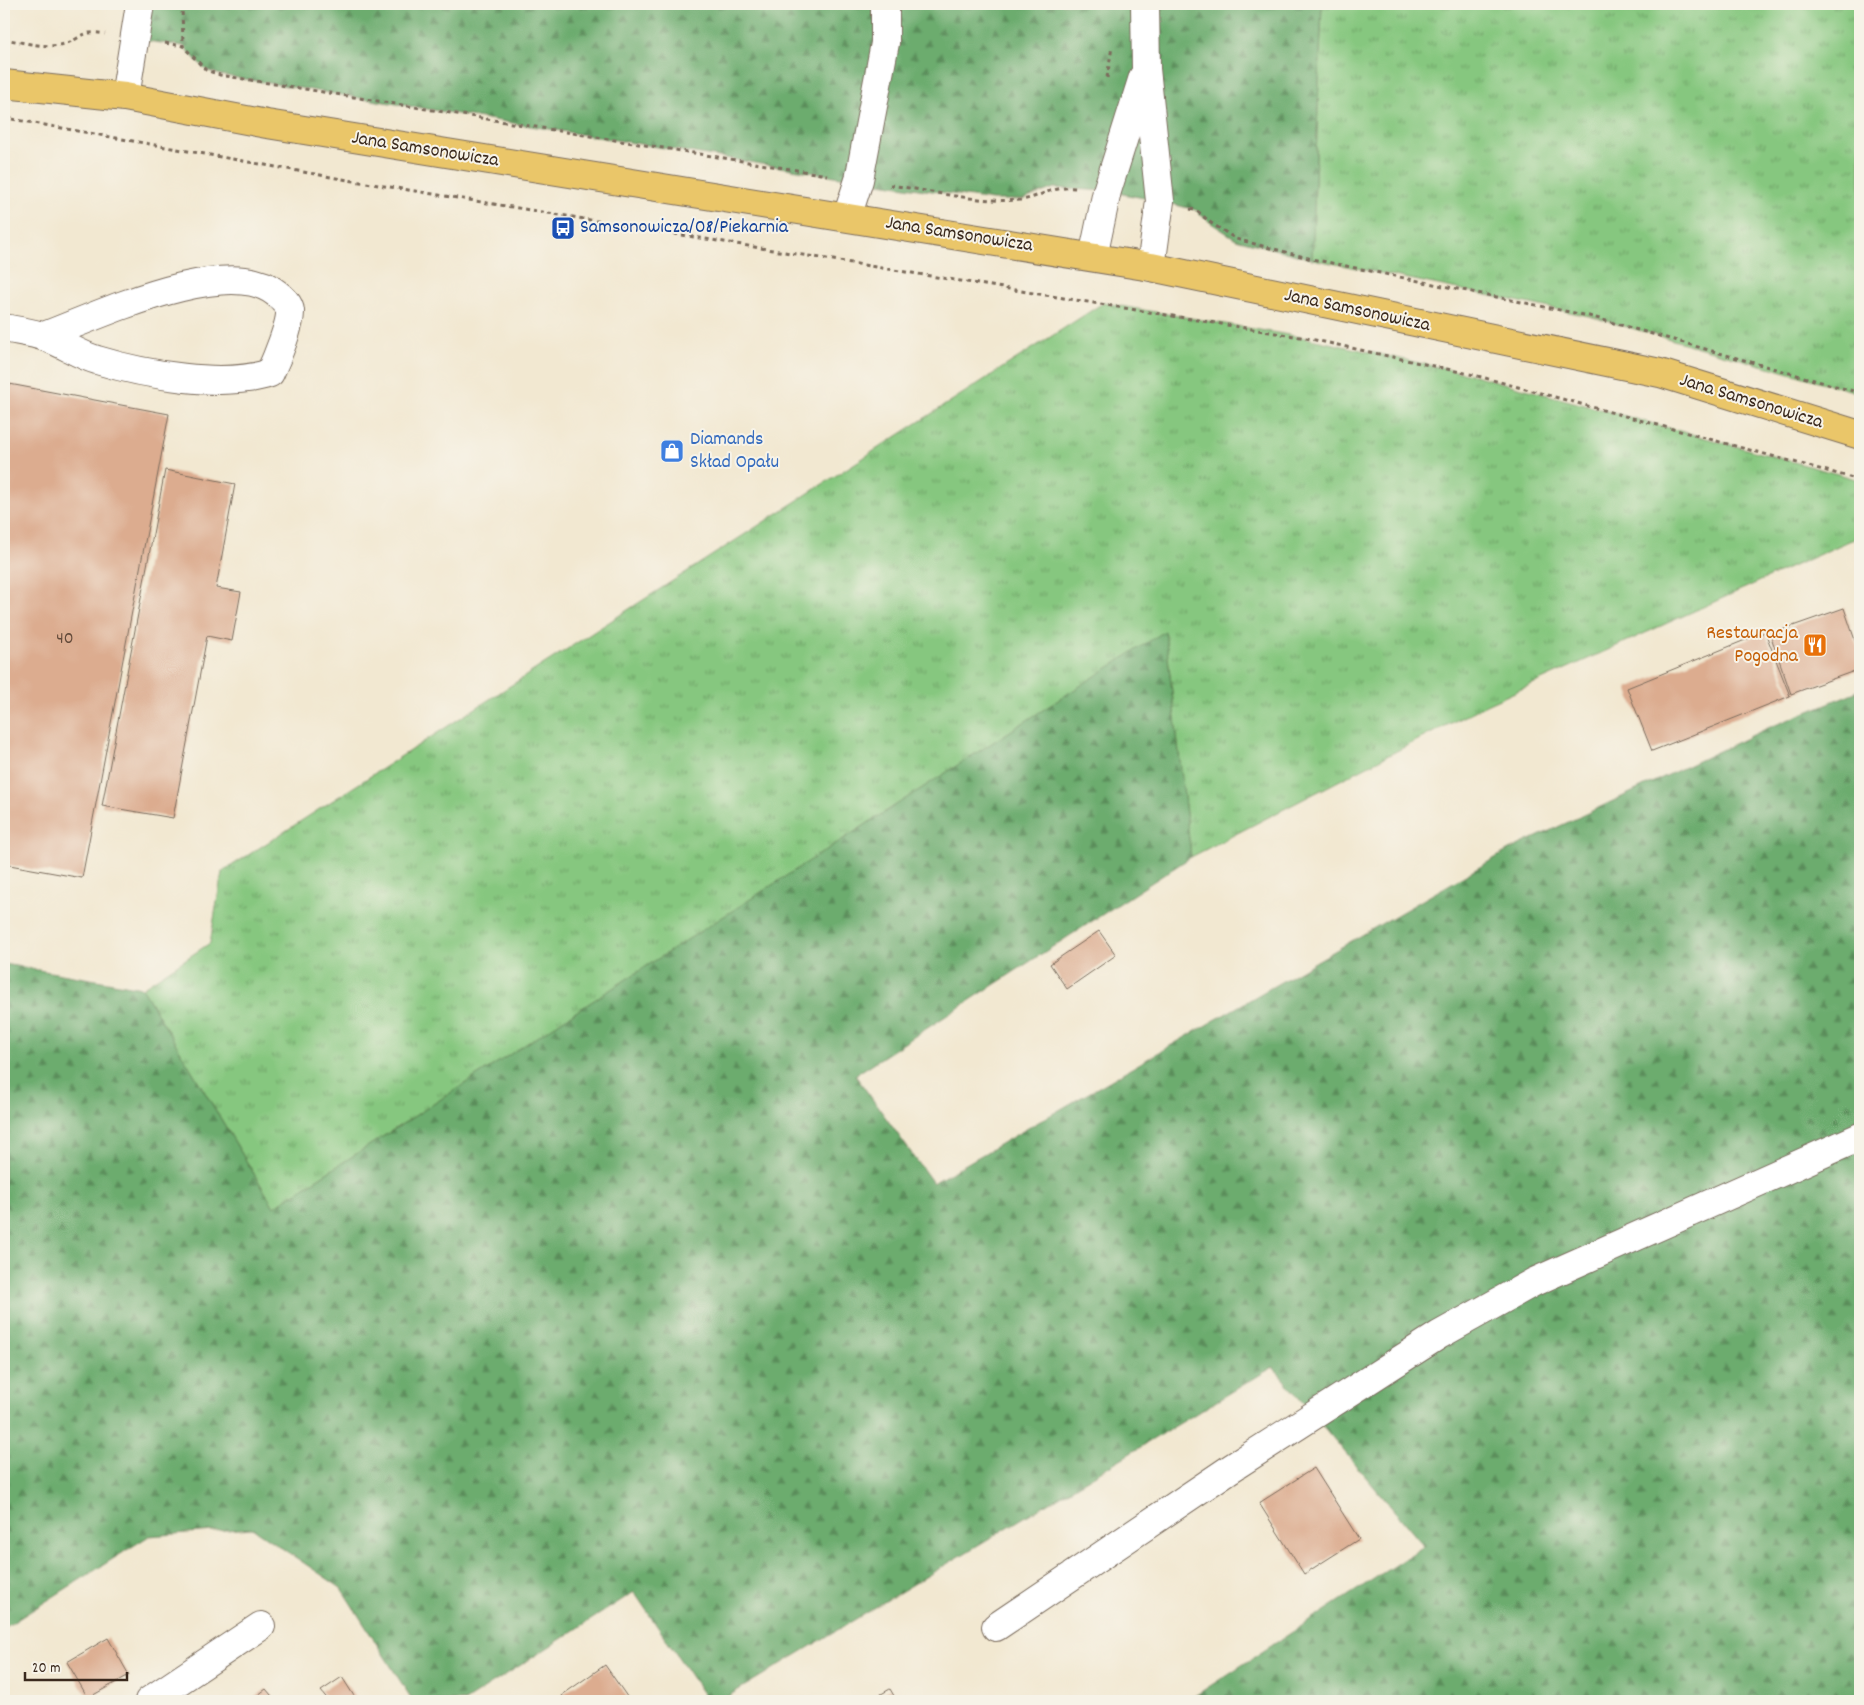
<svg xmlns="http://www.w3.org/2000/svg" width="1864" height="1705" viewBox="0 0 1864 1705" font-family="Dekko,sans-serif">
	<style>
		.grass { fill: url(#grass-tufts); stroke: #60784e }
		.forest { fill: url(#forest-firs); stroke: #546b46 }
		.building { fill: #dcac8f }
		.lines { fill: none; stroke-linecap: round; stroke-linejoin: round }
		.minor-casing { stroke: #7b6c5d; stroke-width: 30 }
		.major-casing { stroke: #7b6c5d; stroke-width: 30 }
		.path { stroke: #7b6c5d; stroke-width: 3; stroke-dasharray: 4 4; stroke-linecap: butt }
		.minor { stroke: #fff; stroke-width: 28 }
		.major { stroke: #eac669; stroke-width: 28 }
		.labels { text-anchor: middle; dominant-baseline: central; stroke-width: 4; stroke-linejoin: round; paint-order: stroke }
		.number-label { font-size: 18px; fill: #634a3a }
		.street-label { font-size: 20px; fill: #3b2a1e; stroke: #f7f3e8 }
		.transit-label { font-size: 20px; fill: #164399; stroke: #f7f3e8; text-anchor: start }
		.shop-label { font-size: 20px; fill: #366cbe; stroke: #f7f3e8; text-anchor: start }
		.food-label { font-size: 20px; fill: #c56008; stroke: #f7f3e8; text-anchor: end }
	</style>
	<defs>
		<pattern id="grass-tufts" width="24" height="20" patternUnits="userSpaceOnUse" patternTransform="scale(1.25)"><rect width="24" height="20" fill="#86c77f"/><path d="M3 7l-1-3M5 7V3M7 7l1-3M15 17l-1-3M17 17v-4M19 17l1-3" fill="none" stroke="#6fa267"/></pattern>
		<pattern id="forest-firs" width="22" height="20" patternUnits="userSpaceOnUse" patternTransform="scale(1.25)"><rect width="22" height="20" fill="#6cac6e"/><path d="M5 1l3.5 6h-7zM16 11l3.5 6h-7z" fill="#5a8c5a"/></pattern>
	</defs>
	<rect width="100%" height="100%" fill="#f7f3e8"/>
	<filter id="ink" filterUnits="userSpaceOnUse"><feTurbulence type="fractalNoise" baseFrequency=".02" numOctaves="2"/><feDisplacementMap in="SourceGraphic" scale="10" xChannelSelector="R" yChannelSelector="G"/><feConvolveMatrix kernelMatrix="1 2 1 2 8 2 1 2 1" color-interpolation-filters="sRGB"/></filter>
	<filter id="wash" filterUnits="userSpaceOnUse"><feTurbulence type="fractalNoise" baseFrequency=".0096" numOctaves="4" result="noise"/><feDisplacementMap in="SourceGraphic" scale="20" xChannelSelector="R" yChannelSelector="G"/><feGaussianBlur stdDeviation="1.12" result="paint"/><feColorMatrix in="noise" values="0 0 0 0 0 0 0 0 0 0 0 0 0 0 0 0 0 1.4 0 .05"/><feComposite in="paint" operator="in"/></filter>
	<g filter="url(#wash)">
		<rect width="100%" height="100%" fill="#f2e8d1"/>
		<g class="grass">
			<polygon points="1322,4 1860,4 1860,393 1589,316 1312,259"/>
			<polygon points="1103,303 1306,338 1474,375 1860,480 1860,536 1486,705 1191,857 1165,632 274,1207 142,988 210,943 222,872"/>
		</g>
		<g class="forest">
			<polygon points="142,4 1322,4 1312,259 1236,239 1211,223 1196,210 1160,201 1107,191 1054,188 1022,200 992,200 859,180 220,75 206,70 183,46 133,39"/>
			<polygon points="1165,631 1191,857 855,1075 933,1183 1509,850 1768,728 1860,690 1860,1701 1187,1701 1424,1546 1273,1367 720,1701 708,1701 634,1592 465,1701 413,1701 341,1588 252,1528 149,1536 4,1628 4,964 142,988 274,1207"/>
		</g>
		<g id="blocks">
			<g class="building">
				<polygon points="4,383 169,414 82,878 4,864"/>
				<polygon points="165,470 235,484 216,588 241,592 232,641 207,636 173,818 102,806"/>
				<polygon points="1844,608 1860,655 1860,669 1791,694 1770,634"/>
				<polygon points="1765,632 1790,696 1652,751 1627,688"/>
				<polygon points="1099,931 1116,955 1067,989 1050,964"/>
				<polygon points="1314,1468 1359,1539 1304,1574 1259,1503"/>
				<polygon points="108,1638 129,1675 88,1698 67,1662"/>
				<polygon points="605,1665 630,1701 566,1701 562,1695"/>
				<polygon points="342,1677 354,1696 358,1701 329,1701 321,1691"/>
				<polygon points="4,1687 11,1701 4,1701"/>
				<polygon points="266,1689 276,1701 250,1701"/>
				<polygon points="890,1689 897,1701 869,1701"/>
			</g>
		</g>
	</g>
	<g filter="url(#ink)">
		<use href="#blocks" fill-opacity="0" stroke="#7b6c5d" stroke-width="1"/>
		<g class="lines">
			<g class="minor-casing">
				<g id="minor">
					<polyline points="1145,4 1146,69 1160,201 1151,267"/>
					<polyline points="125,97 140,4"/>
					<polyline points="847,217 859,180 885,43 885,4"/>
					<polyline points="1093,257 1107,191 1143,77"/>
					<path d="M4 328C17 331 32 332 45 337 63 343 79 355 97 360 143 374 224 389 270 373 276 360 291 324 290 311 289 303 282 298 276 293 229 253 95 317 44 336"/>
					<polyline points="996,1627 1230,1469 1439,1335 1534,1282 1860,1137"/>
					<polyline points="149,1701 261,1626"/>
				</g>
			</g>
			<g class="major-casing">
				<polyline id="major" points="4,84 125,97 267,124 1151,267 1660,373 1860,435"/>
			</g>
			<g class="path">
				<polyline points="182,4 183,46"/>
				<path d="M4 39C23 42 45 49 64 44 82 39 81 29 105 34"/>
				<polyline points="165,43 183,46 206,70 220,75 827,175"/>
				<polyline points="1107,78 1112,47"/>
				<polyline points="12,119 342,179 1306,338 1474,375 1860,480"/>
				<path d="M890 185C932 191 977 203 1020 200 1040 198 1050 186 1076 188"/>
				<polyline points="1190,209 1196,210 1211,223 1236,239 1312,259 1589,316 1860,393"/>
			</g>
			<use href="#minor" class="minor"/>
			<use href="#major" class="major"/>
		</g>
	</g>
	<defs>
		<g id="bus-square" transform="scale(1.25)"><rect x="-9" y="-9" width="18" height="18" rx="4" fill="#1a4fb4" stroke="#f7f3e8"/><path d="M-5-6H5V4H4V6H2V4H-2V6H-4V4H-5ZM-3.5-4V0h7V-4ZM-3.5 1.2v1.5H-2V1.2ZM2 1.2v1.5H3.5V1.2Z" fill="#fff"/></g>
		<g id="shop-square" transform="scale(1.25)"><rect x="-9" y="-9" width="18" height="18" rx="4" fill="#3f7fe0" stroke="#f7f3e8"/><path d="M-5-2.5h2.3a2.7 3.5 0 0 1 5.4 0H5L5.5 6h-11ZM-1.5-2.5h3a1.5 2.3 0 0 0-3 0Z" fill="#fff"/></g>
		<g id="restaurant-square" transform="scale(1.25)"><rect x="-9" y="-9" width="18" height="18" rx="4" fill="#e8710a" stroke="#f7f3e8"/><path d="M-5-6h1v4h1v-4h1v4h1v-4h1v5L-1.5 .5V6h-2V.5L-5-1ZM5-6V6H3V1.5H1.5Q1.5-4 5-6Z" fill="#fff"/></g>
	</defs>
	<g fill-rule="evenodd">
		<use href="#bus-square" x="563" y="228"/>
		<use href="#shop-square" x="672" y="451"/>
		<use href="#restaurant-square" x="1815" y="645"/>
	</g>
	<g class="labels">
		<g class="number-label">
			<text x="65" y="639">40</text>
		</g>
		<g class="street-label">
			<text transform="translate(425 150) rotate(9)">Jana Samsonowicza</text>
			<text transform="translate(959 235) rotate(9)">Jana Samsonowicza</text>
			<text transform="translate(1357 311) rotate(12)">Jana Samsonowicza</text>
			<text transform="translate(1751 402) rotate(17)">Jana Samsonowicza</text>
		</g>
		<g class="transit-label">
			<text x="580" y="228">Samsonowicza/08/Piekarnia</text>
		</g>
		<g class="shop-label">
			<text x="690" y="440">Diamands<tspan x="690" dy="23">Skład Opału</tspan></text>
		</g>
		<g class="food-label">
			<text x="1798" y="634">Restauracja<tspan x="1798" dy="23">Pogodna</tspan></text>
		</g>
	</g>
	<rect width="1864" height="1705" fill="none" stroke="#f7f3e8" stroke-width="20"/>
	<path d="M25 1672v8h102v-8" fill="none" stroke="#3b2a1e" stroke-width="2.5"/>
	<text x="32" y="1672" font-size="15" fill="#3b2a1e" stroke="#f7f3e8" stroke-width="4" paint-order="stroke">20 m</text>
</svg>
